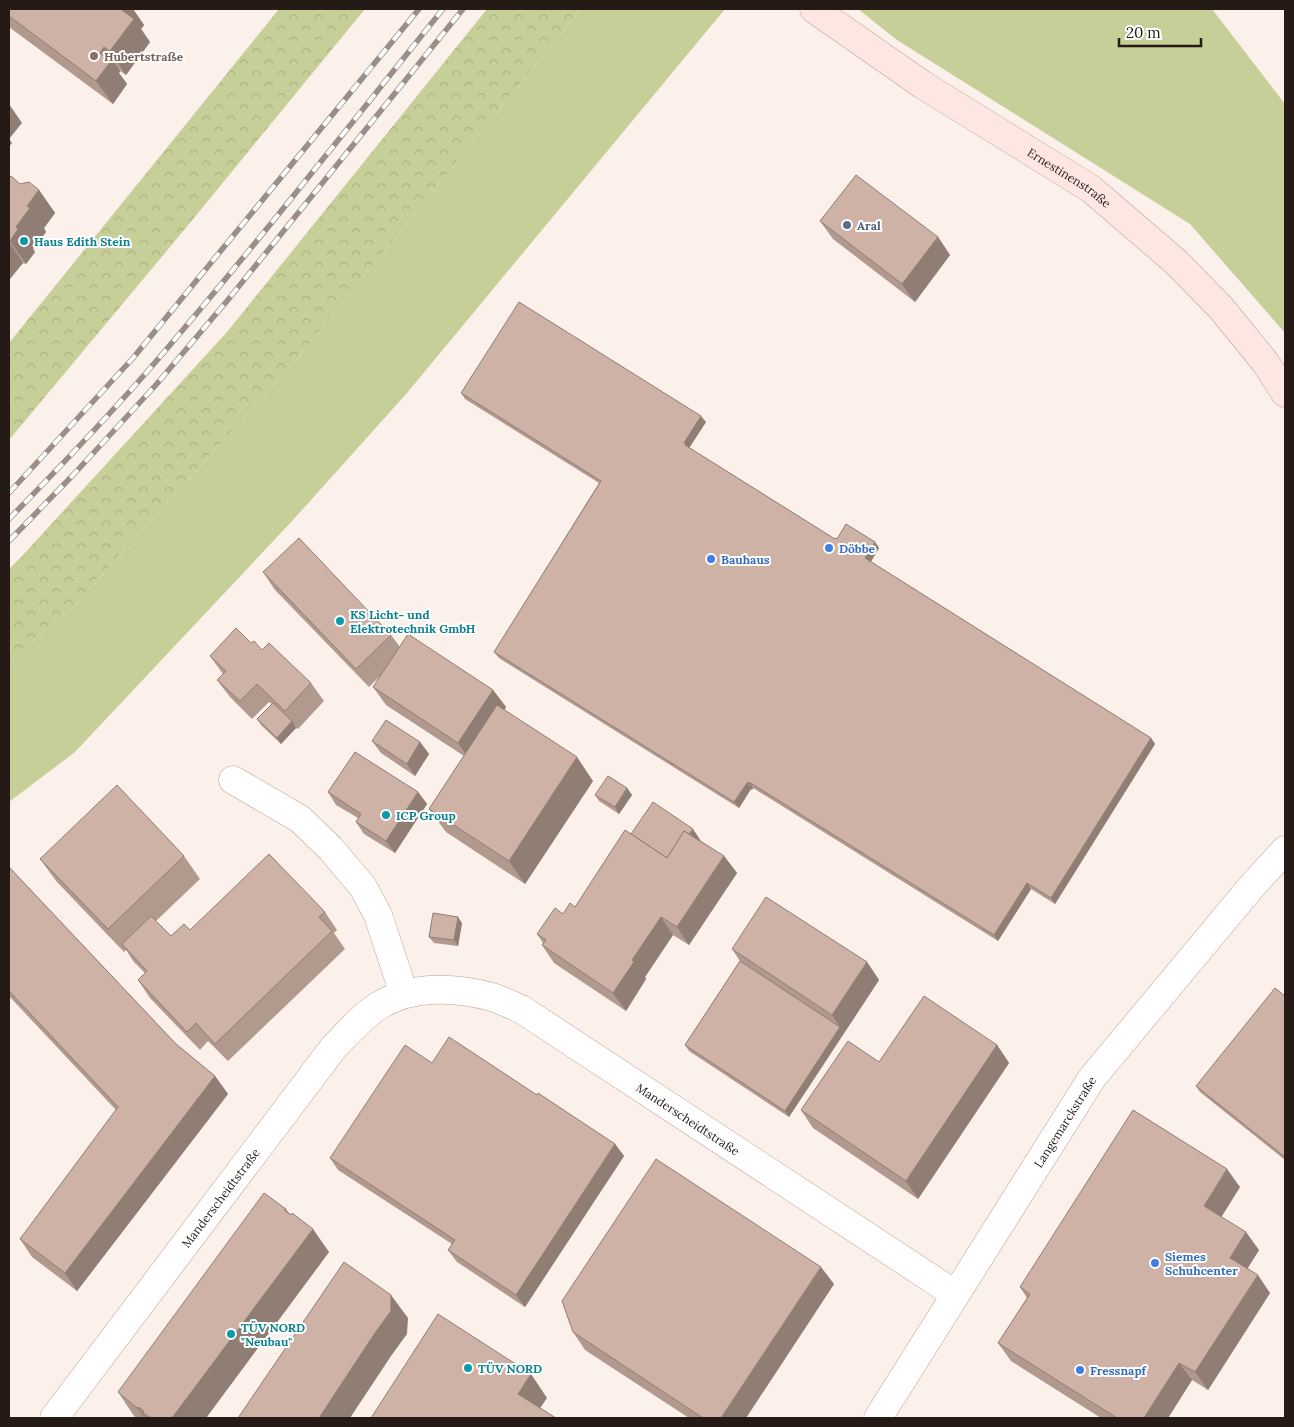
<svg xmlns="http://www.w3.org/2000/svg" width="1294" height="1427" viewBox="0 0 1294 1427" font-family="Lora,serif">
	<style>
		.green { fill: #c7cf99 }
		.forest { fill: url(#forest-crowns) }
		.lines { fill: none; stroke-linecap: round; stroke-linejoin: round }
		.minor-casing { stroke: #bda195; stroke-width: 29 }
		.tertiary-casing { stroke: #bda195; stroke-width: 29 }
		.secondary-casing { stroke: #bda195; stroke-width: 29 }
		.minor { stroke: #fff; stroke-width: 28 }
		.tertiary { stroke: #fff; stroke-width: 28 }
		.secondary { stroke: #fee6e3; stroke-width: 28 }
		.rail-casing { stroke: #998e89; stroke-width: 5.5 }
		.rail { stroke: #fff; stroke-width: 4; stroke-dasharray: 11; stroke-linecap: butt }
		.wall { fill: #b1998e }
		.shaded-wall { fill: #907d74 }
		.building { fill: #ceb2a5; stroke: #907d74 }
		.education-dot { fill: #8d6e63; stroke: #fff; stroke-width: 2 }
		.service-dot { fill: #5c6f8a; stroke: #fff; stroke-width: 2 }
		.culture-dot { fill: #0f9aa8; stroke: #fff; stroke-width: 2 }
		.shop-dot { fill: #3f7fe0; stroke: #fff; stroke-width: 2 }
		.labels { text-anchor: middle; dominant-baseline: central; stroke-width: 4; stroke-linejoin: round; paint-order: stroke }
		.education-label { font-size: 12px; font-weight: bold; fill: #785e54; stroke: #fff; text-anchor: start }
		.street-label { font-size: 12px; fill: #251a16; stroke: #fff }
		.service-label { font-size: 12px; font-weight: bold; fill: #4e5e75; stroke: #fff; text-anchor: start }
		.culture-label { font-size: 12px; font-weight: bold; fill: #0d838f; stroke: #fff; text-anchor: start }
		.shop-label { font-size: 12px; font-weight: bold; fill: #366cbe; stroke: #fff; text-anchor: start }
	</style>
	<defs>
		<pattern id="forest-crowns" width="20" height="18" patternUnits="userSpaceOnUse" patternTransform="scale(1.25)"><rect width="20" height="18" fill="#c7cf99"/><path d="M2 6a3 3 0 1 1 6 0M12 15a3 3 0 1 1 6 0" fill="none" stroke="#abb183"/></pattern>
	</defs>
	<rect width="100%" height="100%" fill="#fcf0eb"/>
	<g class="green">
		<polygon points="581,9 725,9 407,393 293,520 75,752 9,802 9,661 74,606 297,359"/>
		<polygon points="858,9 1212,9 1285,104 1285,333 1190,224 897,40"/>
	</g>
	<g class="forest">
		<polygon points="279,9 365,9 180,235 9,440 9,343"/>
		<polygon points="487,9 581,9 297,359 74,606 9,661 9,569 23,555 227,332"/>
	</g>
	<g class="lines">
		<g class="minor-casing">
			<g id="minor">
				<polyline points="233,780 300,819 331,849 363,887 378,915 404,994"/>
				<path id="s1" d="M54 1418 334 1047C348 1033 362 1016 380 1005 413 985 456 987 492 997 502 1000 511 1005 521 1009L955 1294"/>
			</g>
		</g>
		<g class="tertiary-casing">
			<g id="tertiary">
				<path id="s2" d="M878 1418 1092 1078 1252 886 1285 850"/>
			</g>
		</g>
		<g class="secondary-casing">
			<g id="secondary">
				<path id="s3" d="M814 9 923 85 1091 189 1176 262 1221 308 1265 362 1285 393"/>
			</g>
		</g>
		<use href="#minor" class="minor"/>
		<use href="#tertiary" class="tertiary"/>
		<use href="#secondary" class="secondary"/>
		<g class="rail-casing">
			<g id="rail">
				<polyline points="9,493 133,358 419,9"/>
				<path d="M9 519C56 471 102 423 146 373 249 254 345 131 443 9"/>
				<polyline points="9,541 74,474 155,386 227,301 463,9"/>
			</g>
		</g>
		<use href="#rail" class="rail"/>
	</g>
	<g class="wall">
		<polygon points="9,9 133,9 144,25 141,29 150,42 126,75 120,71 119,73 127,84 113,104 9,27"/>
		<polygon points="9,177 20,184 39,190 55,213 44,228 46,232 33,249 35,252 26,264 23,263 9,280"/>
		<polygon points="820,221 938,237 950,255 915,302 833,239"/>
		<polygon points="461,393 706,422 689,448 835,539 875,542 879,548 871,562 1151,738 1155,744 1055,904 1031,889 998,941 753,788 752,790 751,789 739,808 499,658 494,652 599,483 465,399"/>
		<polygon points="263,572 391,635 400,647 493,690 506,707 504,710 593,781 525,884 446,832 429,809 464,756 386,705 373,687 381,675 369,687 275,590"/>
		<polygon points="251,643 262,650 311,683 324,701 298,729 296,728 281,744 261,725 257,719 272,704 269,702 252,719 230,697 217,680 223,674 210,656"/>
		<polygon points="372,741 420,742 429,754 415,776 381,753"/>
		<polygon points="627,788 632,795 619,814 599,801 595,795"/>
		<polygon points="328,792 418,792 427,804 395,853 364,834 356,822 358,818 336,805"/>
		<polygon points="631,834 701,841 724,856 737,873 689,945 673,935 645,977 646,979 626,1011 554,963 542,945 543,943 537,934 563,914 575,907"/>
		<polygon points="184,856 200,879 156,921 171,936 190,930 325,912 337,930 334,933 345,949 228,1061 208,1041 200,1050 150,998 138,980 145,973 134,962 126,950 124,952 57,882 40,859"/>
		<polygon points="9,867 176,1044 215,1076 228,1094 77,1291 32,1257 20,1239 116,1110 9,996"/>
		<polygon points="462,923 458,946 434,943 429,937"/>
		<polygon points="732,949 867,962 879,980 789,1117 689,1051 685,1045 740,961"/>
		<polygon points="1285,996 1285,1160 1200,1092 1196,1086"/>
		<polygon points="997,1045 1009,1063 918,1199 813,1128 801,1110 879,1062"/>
		<polygon points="432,1063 537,1095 615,1144 624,1156 525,1307 457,1262 448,1250 452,1244 338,1170 330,1158"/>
		<polygon points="1240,1187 1221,1217 1259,1250 1247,1268 1270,1293 1208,1390 1192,1380 1168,1418 1101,1418 1011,1361 998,1343 1027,1298 1020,1287"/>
		<polygon points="286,1209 289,1213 329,1252 206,1418 137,1418 134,1416 118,1392"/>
		<polygon points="834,1284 746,1418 689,1418 585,1350 573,1332"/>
	</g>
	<g class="shaded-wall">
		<polygon points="121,9 133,9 144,25 141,29 150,42 126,75 110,51"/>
		<polygon points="104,47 120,71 119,73 127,84 113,104 96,81 100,53"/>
		<polygon points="9,104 22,123 9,139 12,143 9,147"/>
		<polygon points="39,190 55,213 44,228 46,232 33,249 35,252 26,264 10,241 16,227 27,206"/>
		<polygon points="938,237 950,255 915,302 902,284"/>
		<polygon points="9,242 23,263 9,280"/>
		<polygon points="701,416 706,422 689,448 685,445 684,443"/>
		<polygon points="875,542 879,548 869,564 865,558"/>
		<polygon points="493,690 506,707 471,761 458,743"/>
		<polygon points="292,721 296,728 281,744 277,738"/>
		<polygon points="1151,738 1155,744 1055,904 1051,898"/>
		<polygon points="420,742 429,754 415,776 407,764"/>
		<polygon points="577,757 593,781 525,884 509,861"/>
		<polygon points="749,782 753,788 752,790 748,783"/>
		<polygon points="747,783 751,789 739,808 734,802"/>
		<polygon points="627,788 632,795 619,814 615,807"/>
		<polygon points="418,792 427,804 395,853 386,841"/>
		<polygon points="693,829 701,841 678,875 670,863"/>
		<polygon points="724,856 737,873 689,945 677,927"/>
		<polygon points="1027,883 1031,889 998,941 994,935"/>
		<polygon points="458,917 462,923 458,946 454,940"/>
		<polygon points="661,917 673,935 645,977 646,979 626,1011 613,993 632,960"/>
		<polygon points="867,962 879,980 789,1117 785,1111 840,1027 832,1015"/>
		<polygon points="997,1045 1009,1063 918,1199 906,1181"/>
		<polygon points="215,1076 228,1094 77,1291 65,1273"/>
		<polygon points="615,1144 624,1156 525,1307 516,1295"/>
		<polygon points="1227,1169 1240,1187 1217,1224 1204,1206"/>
		<polygon points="313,1229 329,1252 206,1418 172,1418"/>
		<polygon points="1246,1232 1259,1250 1243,1276 1230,1258"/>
		<polygon points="821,1267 834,1284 746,1418 721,1418"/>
		<polygon points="1258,1275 1270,1293 1208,1390 1195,1372"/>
		<polygon points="391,1295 408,1318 407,1334 391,1356 350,1418 319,1418"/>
		<polygon points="1179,1363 1192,1380 1168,1418 1144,1418"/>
		<polygon points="531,1374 547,1398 534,1417 518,1394"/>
		<polygon points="138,1407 146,1418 145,1418 137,1408"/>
	</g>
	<g class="building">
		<polygon points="9,9 123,9 122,10 134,19 110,51 104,47 100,53 111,61 96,81 9,16"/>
		<polygon points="856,175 938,237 902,284 820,221"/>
		<polygon points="11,176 20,184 29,182 39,190 27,206 30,208 16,227 18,229 10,241 9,241 9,177"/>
		<polygon points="519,302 701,416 684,443 686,444 685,445 835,539 836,538 837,539 846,524 875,542 865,558 1151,738 1051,898 1027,883 994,935 749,782 748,783 747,783 734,802 494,652 601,481 461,393"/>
		<polygon points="299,538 391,635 356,669 263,572"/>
		<polygon points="236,628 251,643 254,641 262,650 269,643 311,683 285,711 257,684 240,701 217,680 226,671 210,656"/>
		<polygon points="408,634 493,690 458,743 373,687"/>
		<polygon points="273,703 292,721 277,738 257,719"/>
		<polygon points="497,705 577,757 509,861 429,809"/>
		<polygon points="386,720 420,742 407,764 372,741"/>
		<polygon points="355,752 418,792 386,841 356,822 361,814 328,792"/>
		<polygon points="608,776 627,788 615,807 595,795"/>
		<polygon points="117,785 184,856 108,929 40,859"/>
		<polygon points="653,802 693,829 689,834 684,831 667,858 631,834"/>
		<polygon points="625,830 667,858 684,831 724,856 677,927 661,917 632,960 634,962 613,993 542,945 546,940 537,934 555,908 563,914 570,903 575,907"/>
		<polygon points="269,854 325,912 319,917 332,931 215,1044 196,1023 187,1032 138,980 147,971 122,944 151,916 171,936 184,924 190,930"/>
		<polygon points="9,867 176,1044 215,1076 65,1273 20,1239 118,1107 9,991"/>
		<polygon points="766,897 867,962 832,1015 732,949"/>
		<polygon points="433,913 458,917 454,940 429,937"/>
		<polygon points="740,961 840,1027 785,1111 685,1045"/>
		<polygon points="1275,988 1285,996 1285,1157 1196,1086"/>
		<polygon points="924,996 997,1045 906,1181 801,1110 848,1041 879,1062"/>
		<polygon points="449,1037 537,1095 538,1093 615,1144 516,1295 448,1250 455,1240 330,1158 405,1045 432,1063"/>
		<polygon points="1133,1110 1227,1169 1204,1206 1246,1232 1230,1258 1258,1275 1195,1372 1179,1363 1144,1418 1117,1418 998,1343 1030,1294 1020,1287"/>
		<polygon points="656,1159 821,1267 721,1418 703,1418 573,1332 562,1301"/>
		<polygon points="264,1193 286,1209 284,1210 291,1215 292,1213 313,1229 172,1418 151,1418 143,1413 144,1411 138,1407 137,1408 118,1392"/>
		<polygon points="344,1262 391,1295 391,1311 375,1333 319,1418 238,1418"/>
		<polygon points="438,1314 531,1374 518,1394 556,1418 371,1418"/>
	</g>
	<circle class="education-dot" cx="94" cy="56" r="5"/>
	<circle class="service-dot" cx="847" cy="225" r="5"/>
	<g class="culture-dot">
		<circle cx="24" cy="241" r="5"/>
		<circle cx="340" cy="621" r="5"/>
		<circle cx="386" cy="815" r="5"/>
		<circle cx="231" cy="1334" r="5"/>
		<circle cx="468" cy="1368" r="5"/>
	</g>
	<g class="shop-dot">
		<circle cx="829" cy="548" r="5"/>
		<circle cx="711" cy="559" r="5"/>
		<circle cx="1155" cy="1263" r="5"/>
		<circle cx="1080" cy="1370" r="5"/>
	</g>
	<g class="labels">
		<g class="education-label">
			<text x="104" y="56">Hubertstraße</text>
		</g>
		<g class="street-label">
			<text stroke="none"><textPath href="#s3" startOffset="306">Ernestinenstraße</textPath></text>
			<text stroke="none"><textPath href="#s1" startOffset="874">Manderscheidtstraße</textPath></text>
			<text stroke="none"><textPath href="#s2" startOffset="350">Langemarckstraße</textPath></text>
			<text stroke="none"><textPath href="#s1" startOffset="276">Manderscheidtstraße</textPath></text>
		</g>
		<g class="service-label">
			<text x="857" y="225">Aral</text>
		</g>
		<g class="culture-label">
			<text x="34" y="241">Haus Edith Stein</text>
			<text x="350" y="614">KS Licht- und<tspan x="350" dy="14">Elektrotechnik GmbH</tspan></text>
			<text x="396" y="815">ICP Group</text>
			<text x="241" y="1327">TÜV NORD<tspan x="241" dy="14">"Neubau"</tspan></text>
			<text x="478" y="1368">TÜV NORD</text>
		</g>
		<g class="shop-label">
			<text x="839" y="548">Döbbe</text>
			<text x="721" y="559">Bauhaus</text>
			<text x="1165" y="1256">Siemes<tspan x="1165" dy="14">Schuhcenter</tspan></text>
			<text x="1090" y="1370">Fressnapf</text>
		</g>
	</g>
	<rect width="1294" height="1427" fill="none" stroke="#251a16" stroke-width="20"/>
	<path d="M1119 38v8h82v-8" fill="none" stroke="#251a16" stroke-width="2.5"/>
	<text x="1126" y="38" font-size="15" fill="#251a16" stroke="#ffffff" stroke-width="4" paint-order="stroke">20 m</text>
</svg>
